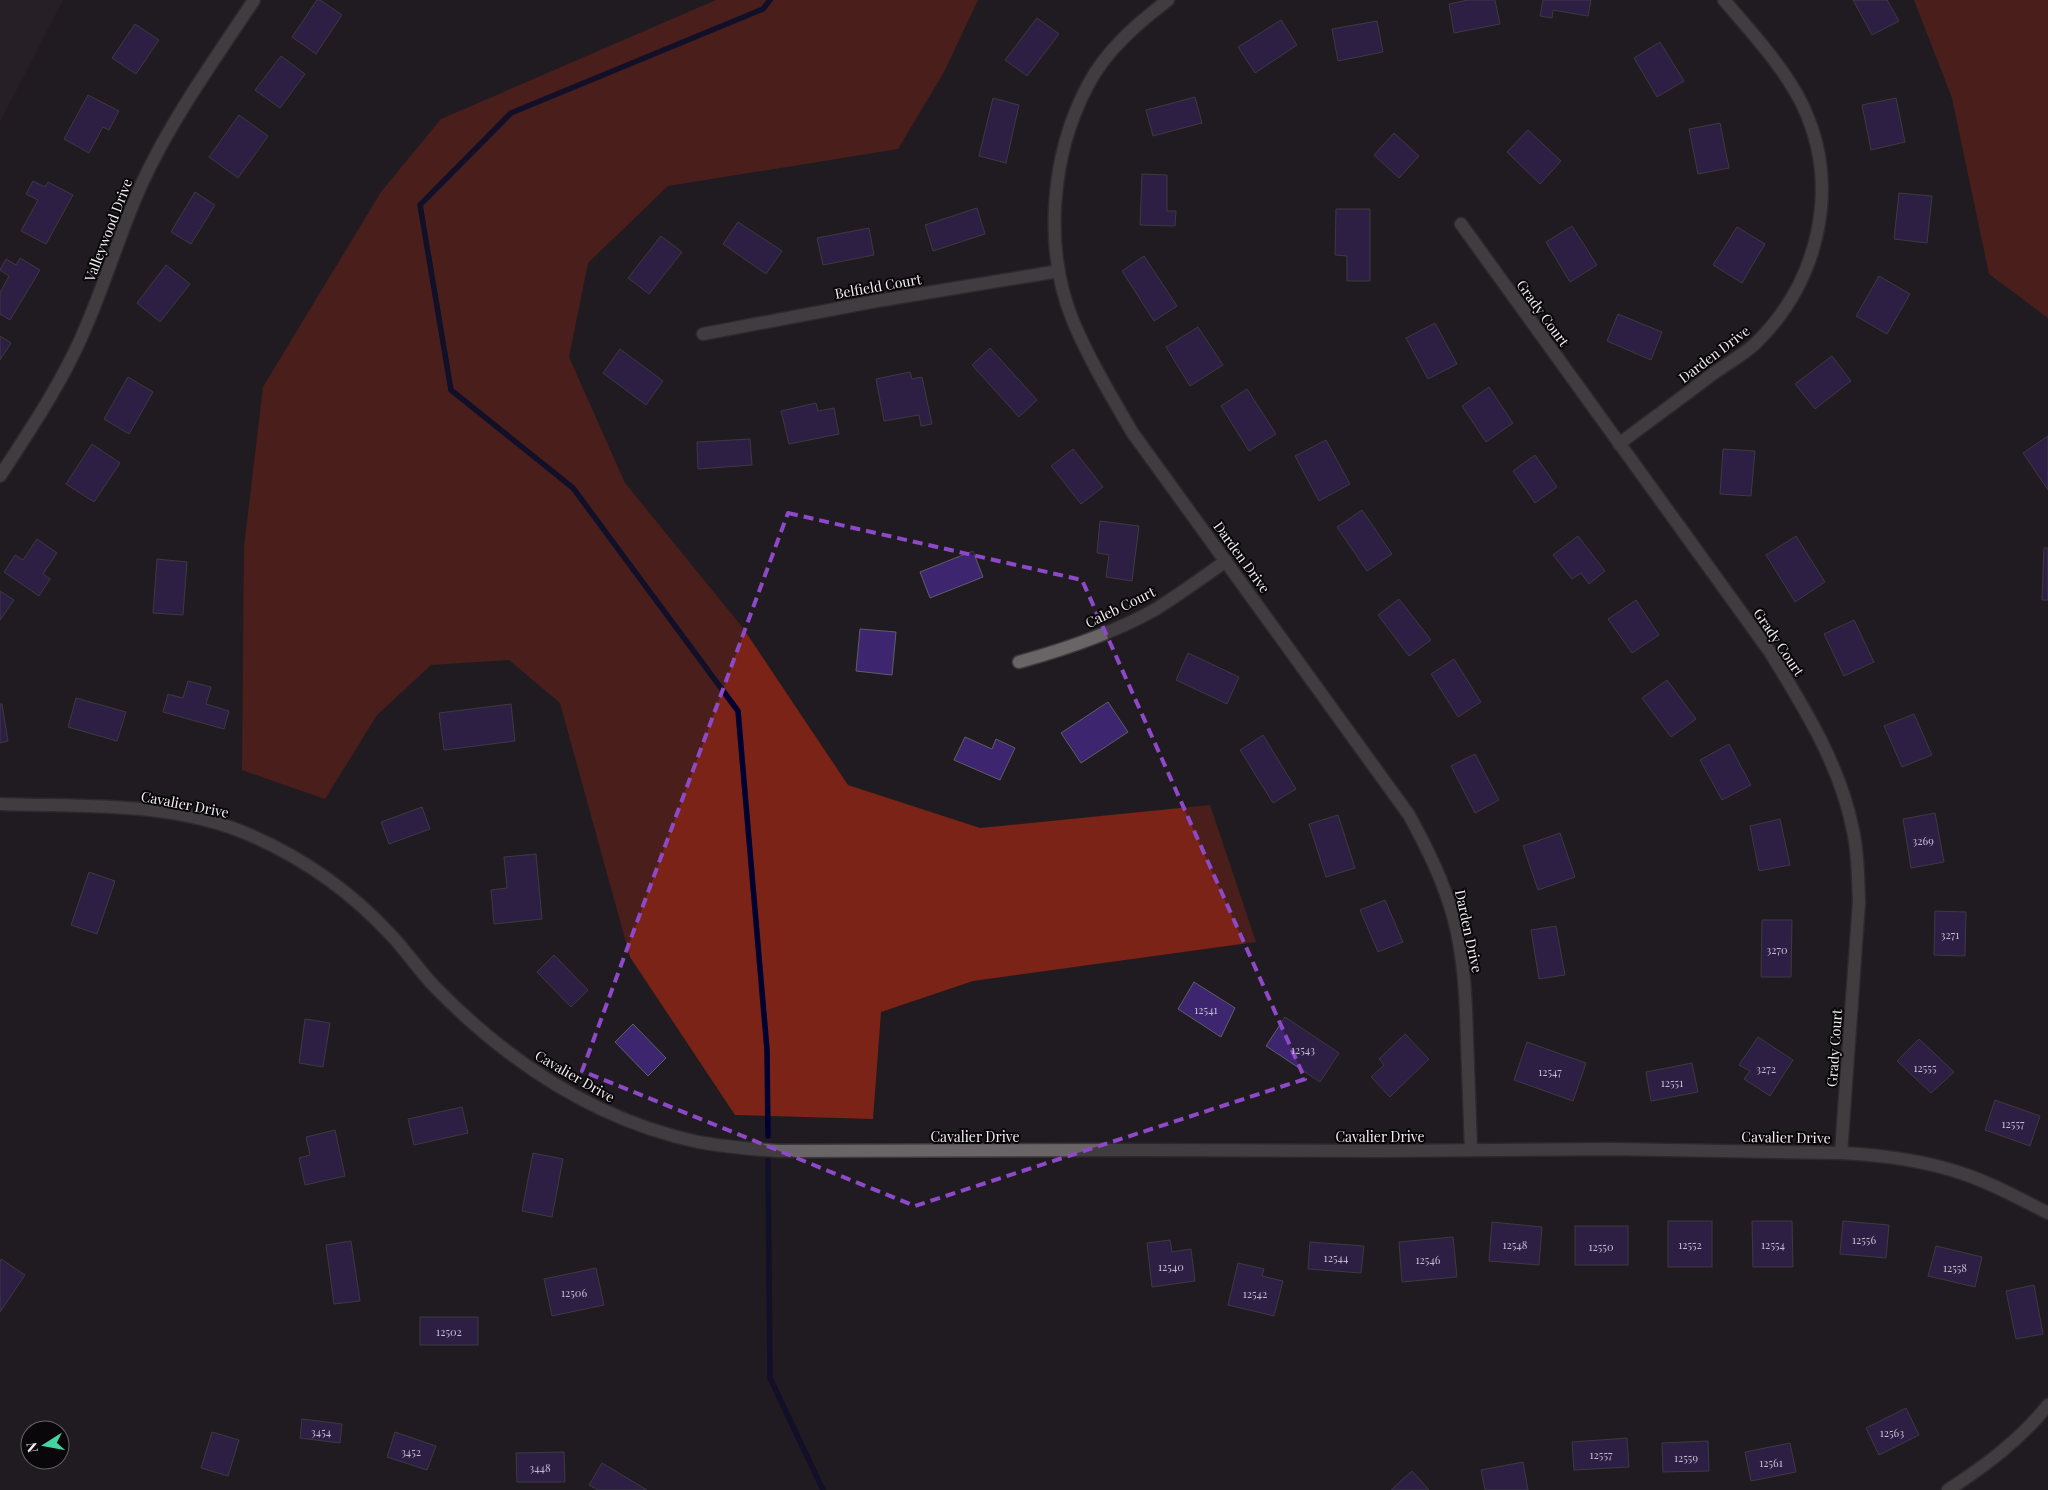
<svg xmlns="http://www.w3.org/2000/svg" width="2048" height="1490" viewBox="0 0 2048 1490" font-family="'Playfair Display',serif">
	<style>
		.built { fill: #2d242d }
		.forest { fill: #7a2316 }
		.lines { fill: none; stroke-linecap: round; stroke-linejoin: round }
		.stream { stroke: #000031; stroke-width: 5.5 }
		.building { fill: #3d2570; stroke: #5f5e65 }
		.minor-casing { stroke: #3d393d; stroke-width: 15 }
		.tertiary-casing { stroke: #3d393d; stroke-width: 15 }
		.minor { stroke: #696566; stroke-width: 12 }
		.tertiary { stroke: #696566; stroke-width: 12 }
		.marked { fill: none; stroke: #8d49c7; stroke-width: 4; stroke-dasharray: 10 6; stroke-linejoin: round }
		.labels { text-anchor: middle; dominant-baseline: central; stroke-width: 4; stroke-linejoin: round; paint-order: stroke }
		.number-label { font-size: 11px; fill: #c5bcd2 }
		.street-label { font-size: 14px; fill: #f2eff2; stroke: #090709 }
	</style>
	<rect width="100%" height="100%" fill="#201b20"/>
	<polygon class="built" points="0,0 63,0 0,122"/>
	<g class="forest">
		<polygon points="716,0 978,0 944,72 898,149 668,186 588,263 569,357 625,483 743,628 848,785 980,828 1210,805 1256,942 973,981 881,1012 873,1119 735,1115 630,957 560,703 509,660 431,665 377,715 325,799 242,770 244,547 263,387 381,192 441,119"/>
		<polygon points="1914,0 2048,0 2048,318 1989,274 1952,98"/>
	</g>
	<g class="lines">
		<g class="stream">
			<polyline points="768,1136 767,1050 738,711 573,488 451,390 420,205 511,113 763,9 770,0"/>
			<polyline points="768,1160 770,1378 823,1490"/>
		</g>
	</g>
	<g class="building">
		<polygon points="317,0 320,0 342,15 316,54 292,37"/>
		<polygon points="1468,0 1495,0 1500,24 1454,33 1449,4"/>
		<polygon points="1543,0 1591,0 1588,16 1553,10 1552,18 1540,16"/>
		<polygon points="1853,0 1887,0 1899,21 1872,35"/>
		<polygon points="1037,18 1059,34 1027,76 1005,60"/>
		<polygon points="1281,20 1297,45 1255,73 1238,47"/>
		<polygon points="1377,21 1383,52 1338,61 1332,29"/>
		<polygon points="135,24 159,40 136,74 112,58"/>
		<polygon points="1660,42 1684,81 1657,97 1634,58"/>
		<polygon points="281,56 305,74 280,108 255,90"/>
		<polygon points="88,95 119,111 109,130 103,127 89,153 64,139"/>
		<polygon points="1195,97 1202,123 1153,136 1146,110"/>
		<polygon points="993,98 1019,105 1006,163 979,156"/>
		<polygon points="1896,98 1905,142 1871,150 1862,105"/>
		<polygon points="239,115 268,136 238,178 209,157"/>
		<polygon points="1720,123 1729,168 1698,174 1689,129"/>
		<polygon points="1528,130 1561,161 1540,184 1507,152"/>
		<polygon points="1394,133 1419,156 1399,178 1374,155"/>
		<polygon points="1142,174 1167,175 1167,211 1176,211 1175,226 1140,225"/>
		<polygon points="33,181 45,187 48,182 73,195 46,244 21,231 38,200 26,194"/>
		<polygon points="195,192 215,205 191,244 171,232"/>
		<polygon points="1899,193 1932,196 1927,243 1894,239"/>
		<polygon points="977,208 985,234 933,251 925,225"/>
		<polygon points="1336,209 1370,209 1370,281 1347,281 1347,256 1335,255"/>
		<polygon points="738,222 782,251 766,274 723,244"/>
		<polygon points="1572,226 1597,265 1570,282 1546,242"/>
		<polygon points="1737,227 1765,244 1742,283 1713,265"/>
		<polygon points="869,228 874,255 823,265 817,238"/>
		<polygon points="661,236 682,252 649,294 628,278"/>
		<polygon points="1144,256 1177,306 1154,321 1122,271"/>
		<polygon points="20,258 40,270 10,320 0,314 0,293 9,276 0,270 6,259 16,265"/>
		<polygon points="166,265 190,284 160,322 137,303"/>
		<polygon points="1879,276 1910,294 1887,334 1856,316"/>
		<polygon points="1618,314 1662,332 1651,360 1607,341"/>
		<polygon points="1435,323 1457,364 1428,379 1406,338"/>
		<polygon points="1198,327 1223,365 1190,386 1166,347"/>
		<polygon points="0,336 11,343 0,360"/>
		<polygon points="990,348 1037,400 1019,417 972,365"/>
		<polygon points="620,349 663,381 646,405 603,373"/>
		<polygon points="1832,356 1851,381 1815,409 1795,384"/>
		<polygon points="910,372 912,379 922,377 932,424 921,426 919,415 884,421 876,379"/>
		<polygon points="128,377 153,392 129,434 104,419"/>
		<polygon points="1489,387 1513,423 1486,442 1462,406"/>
		<polygon points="1247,389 1276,434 1249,451 1221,406"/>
		<polygon points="816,403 818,411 834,408 839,434 789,444 781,411"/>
		<polygon points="2048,436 2048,490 2023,453"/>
		<polygon points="750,439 752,465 698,469 697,442"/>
		<polygon points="1326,440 1350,484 1319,501 1295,456"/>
		<polygon points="92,444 120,463 94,502 66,484"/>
		<polygon points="1073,449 1103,487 1081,504 1051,466"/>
		<polygon points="1723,449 1755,451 1751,496 1720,494"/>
		<polygon points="1535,455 1557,487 1535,503 1513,471"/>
		<polygon points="1362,510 1392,554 1367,571 1337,527"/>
		<polygon points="1100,521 1139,526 1132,581 1106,577 1109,555 1097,553"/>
		<polygon points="1578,536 1605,571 1589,584 1581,573 1572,579 1553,555"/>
		<polygon points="1796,536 1825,582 1795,602 1766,555"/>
		<polygon points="37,539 57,553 43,574 50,579 39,596 4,572 15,555 23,560"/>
		<polygon points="2044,548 2048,548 2048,600 2042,600"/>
		<polygon points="973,551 983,577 930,598 920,572"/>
		<polygon points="157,559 187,562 183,615 153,613"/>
		<polygon points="0,591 14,600 0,620"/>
		<polygon points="1399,599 1431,640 1409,656 1378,615"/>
		<polygon points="1636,600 1659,635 1632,653 1608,619"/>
		<polygon points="1854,620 1874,662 1844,676 1824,634"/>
		<polygon points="860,629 896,632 892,675 856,671"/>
		<polygon points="1188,653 1239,677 1227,704 1176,680"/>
		<polygon points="1454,659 1481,702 1458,717 1431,674"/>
		<polygon points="1667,680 1696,719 1671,737 1642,698"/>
		<polygon points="188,681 211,687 206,704 229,711 224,729 163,712 168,694 183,698"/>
		<polygon points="76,698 126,712 117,741 68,727"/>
		<polygon points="1108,702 1128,732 1081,763 1061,733"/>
		<polygon points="0,704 2,704 8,741 0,743"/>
		<polygon points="511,704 515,741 444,750 439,713"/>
		<polygon points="1914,714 1932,755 1902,767 1884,726"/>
		<polygon points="1263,735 1296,789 1273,803 1240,750"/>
		<polygon points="965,737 992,749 996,739 1015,748 1000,780 954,760"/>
		<polygon points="1729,744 1751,785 1722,800 1700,760"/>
		<polygon points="1475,754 1499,800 1475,813 1451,766"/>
		<polygon points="422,807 430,829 389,844 381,822"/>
		<polygon points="1935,813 1944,862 1911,868 1903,819"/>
		<polygon points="1338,815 1355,868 1326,877 1309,824"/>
		<polygon points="1780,819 1790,865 1759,871 1750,826"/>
		<polygon points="1560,833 1575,877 1538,890 1523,846"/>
		<polygon points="536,854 542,919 494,924 491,890 507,888 504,857"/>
		<polygon points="89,872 115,881 97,934 71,925"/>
		<polygon points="1385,900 1403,942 1378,952 1360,910"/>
		<polygon points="1935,911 1966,912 1965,956 1934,955"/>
		<polygon points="1762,920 1792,920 1791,977 1761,977"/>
		<polygon points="1556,926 1565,975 1539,979 1531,930"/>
		<polygon points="554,955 588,990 571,1007 537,972"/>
		<polygon points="1194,982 1235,1008 1221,1037 1178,1009"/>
		<polygon points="1285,1017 1339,1053 1320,1082 1266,1046"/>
		<polygon points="305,1019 330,1023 323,1067 299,1063"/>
		<polygon points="633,1024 666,1058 648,1076 615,1042"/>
		<polygon points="1405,1034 1429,1059 1390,1097 1371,1077 1384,1065 1379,1059"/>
		<polygon points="1758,1037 1793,1060 1770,1096 1744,1079 1750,1071 1739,1065"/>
		<polygon points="1919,1039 1954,1072 1931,1093 1897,1061"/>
		<polygon points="1527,1042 1586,1063 1573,1101 1514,1080"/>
		<polygon points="1692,1063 1698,1092 1651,1101 1646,1072"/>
		<polygon points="1995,1100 2040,1116 2030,1146 1985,1130"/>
		<polygon points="462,1107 468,1133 414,1145 408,1119"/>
		<polygon points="335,1130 345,1176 305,1185 299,1158 310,1155 306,1137"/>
		<polygon points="533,1153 563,1159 552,1217 522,1211"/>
		<rect x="1668" y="1221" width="44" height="46"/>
		<polygon points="1752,1221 1792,1221 1793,1267 1753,1267"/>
		<polygon points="1843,1221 1889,1225 1886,1258 1840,1254"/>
		<polygon points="1492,1222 1542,1227 1539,1265 1489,1261"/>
		<rect x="1575" y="1226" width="53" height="39"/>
		<polygon points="1453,1237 1457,1277 1402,1282 1399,1242"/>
		<polygon points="1170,1240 1172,1252 1191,1249 1195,1281 1152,1287 1147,1243"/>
		<polygon points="351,1241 360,1301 334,1304 326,1245"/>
		<polygon points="1310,1242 1364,1246 1361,1273 1308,1269"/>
		<polygon points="1936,1246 1982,1257 1975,1287 1928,1276"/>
		<polygon points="1,1259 25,1275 0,1312 0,1261"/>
		<polygon points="1238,1263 1264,1269 1262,1276 1283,1281 1274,1316 1228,1305"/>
		<polygon points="596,1268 604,1305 552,1316 544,1279"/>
		<polygon points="2034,1285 2043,1334 2016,1339 2006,1291"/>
		<rect x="420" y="1317" width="58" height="28"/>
		<polygon points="1906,1408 1919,1435 1879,1455 1866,1428"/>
		<polygon points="302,1419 342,1424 340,1443 300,1438"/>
		<polygon points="212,1432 239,1440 228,1476 201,1468"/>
		<polygon points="395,1432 436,1446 427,1470 387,1457"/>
		<polygon points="1627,1438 1629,1467 1574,1470 1572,1442"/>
		<polygon points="1708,1441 1709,1471 1663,1472 1662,1443"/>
		<polygon points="1790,1443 1796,1472 1751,1481 1745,1452"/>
		<polygon points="564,1452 565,1482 517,1482 516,1453"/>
		<polygon points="1523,1462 1528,1490 1485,1490 1481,1470"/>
		<polygon points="602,1463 647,1490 598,1490 589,1485"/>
		<polygon points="1412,1471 1429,1490 1391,1490"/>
	</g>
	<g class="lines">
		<g class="minor-casing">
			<g id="minor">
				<path d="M1168 0C1138 23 1106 50 1088 85 1051 154 1043 248 1073 321 1089 359 1111 396 1132 432L1409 815C1427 848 1443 880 1453 916 1464 956 1466 998 1467 1040 1468 1077 1470 1113 1471 1150"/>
				<path d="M1461 224 1770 652C1803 706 1839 763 1852 826 1858 851 1858 876 1859 902L1841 1153"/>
				<polyline points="703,334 877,301 1059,271"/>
				<path d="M1619 444C1649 421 1680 399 1710 376 1725 365 1743 355 1756 343 1819 281 1841 187 1803 106 1784 67 1752 33 1724 0"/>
				<path d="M0 476C26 436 53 396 74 353 102 297 117 237 143 181 173 117 215 59 254 0"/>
				<path d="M1019 662C1066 649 1114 633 1156 609 1180 594 1203 577 1226 561"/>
				<path d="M1948 1490C1985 1466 2020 1440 2048 1405"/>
			</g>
		</g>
		<g class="tertiary-casing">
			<path id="tertiary" d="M0 804C83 807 172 801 250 835 303 858 352 893 391 935 406 951 419 970 434 986 507 1061 595 1120 698 1142 725 1147 751 1149 778 1151L1143 1150 1380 1151 1611 1149 1841 1153C1882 1155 1922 1160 1961 1173 1992 1183 2020 1199 2048 1213"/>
		</g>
		<use href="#minor" class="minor"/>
		<use href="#tertiary" class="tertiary"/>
	</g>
	<path d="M0 0H2048V1490H0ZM788 513 1082 580 1305 1079 915 1206 582 1071Z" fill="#201b20" fill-opacity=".55" fill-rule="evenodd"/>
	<path class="marked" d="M788 513 1082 580 1305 1079 915 1206 582 1071Z"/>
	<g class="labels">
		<g class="number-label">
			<text x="1923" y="840">3269</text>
			<text x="1950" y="934">3271</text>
			<text x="1777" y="949">3270</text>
			<text x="1206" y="1009">12541</text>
			<text x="1303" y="1049">12543</text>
			<text x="1925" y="1067">12555</text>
			<text x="1766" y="1068">3272</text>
			<text x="1550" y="1071">12547</text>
			<text x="1672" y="1082">12551</text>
			<text x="2013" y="1123">12557</text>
			<text x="1864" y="1239">12556</text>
			<text x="1515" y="1244">12548</text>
			<text x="1690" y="1244">12552</text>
			<text x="1773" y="1244">12554</text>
			<text x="1601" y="1246">12550</text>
			<text x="1336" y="1257">12544</text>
			<text x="1428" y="1259">12546</text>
			<text x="1171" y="1266">12540</text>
			<text x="1955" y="1267">12558</text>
			<text x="574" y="1292">12506</text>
			<text x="1255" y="1293">12542</text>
			<text x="449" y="1331">12502</text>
			<text x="321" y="1431">3454</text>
			<text x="1892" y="1432">12563</text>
			<text x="411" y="1451">3452</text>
			<text x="1601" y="1454">12557</text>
			<text x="1686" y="1457">12559</text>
			<text x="1771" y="1462">12561</text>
			<text x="540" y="1467">3448</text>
		</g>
		<g class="street-label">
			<text transform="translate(108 230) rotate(-69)">Valleywood Drive</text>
			<text transform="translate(878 286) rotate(-10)">Belfield Court</text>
			<text transform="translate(1543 313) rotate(54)">Grady Court</text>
			<text transform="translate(1714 354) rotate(-37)">Darden Drive</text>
			<text transform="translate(1242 557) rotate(54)">Darden Drive</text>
			<text transform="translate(1120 607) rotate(-26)">Caleb Court</text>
			<text transform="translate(1779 642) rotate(56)">Grady Court</text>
			<text transform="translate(185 804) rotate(11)">Cavalier Drive</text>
			<text transform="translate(1469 931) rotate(78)">Darden Drive</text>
			<text transform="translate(1834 1048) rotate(-86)">Grady Court</text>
			<text transform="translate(575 1076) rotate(30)">Cavalier Drive</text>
			<text x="975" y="1136">Cavalier Drive</text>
			<text x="1380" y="1136">Cavalier Drive</text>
			<text transform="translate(1786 1137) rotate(1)">Cavalier Drive</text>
		</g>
	</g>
	<g transform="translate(45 1445) rotate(259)"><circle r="24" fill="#090709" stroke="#666466"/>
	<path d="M0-4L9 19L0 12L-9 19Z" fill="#45d49f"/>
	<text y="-8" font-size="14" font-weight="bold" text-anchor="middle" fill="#f2eff2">N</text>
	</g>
</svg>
